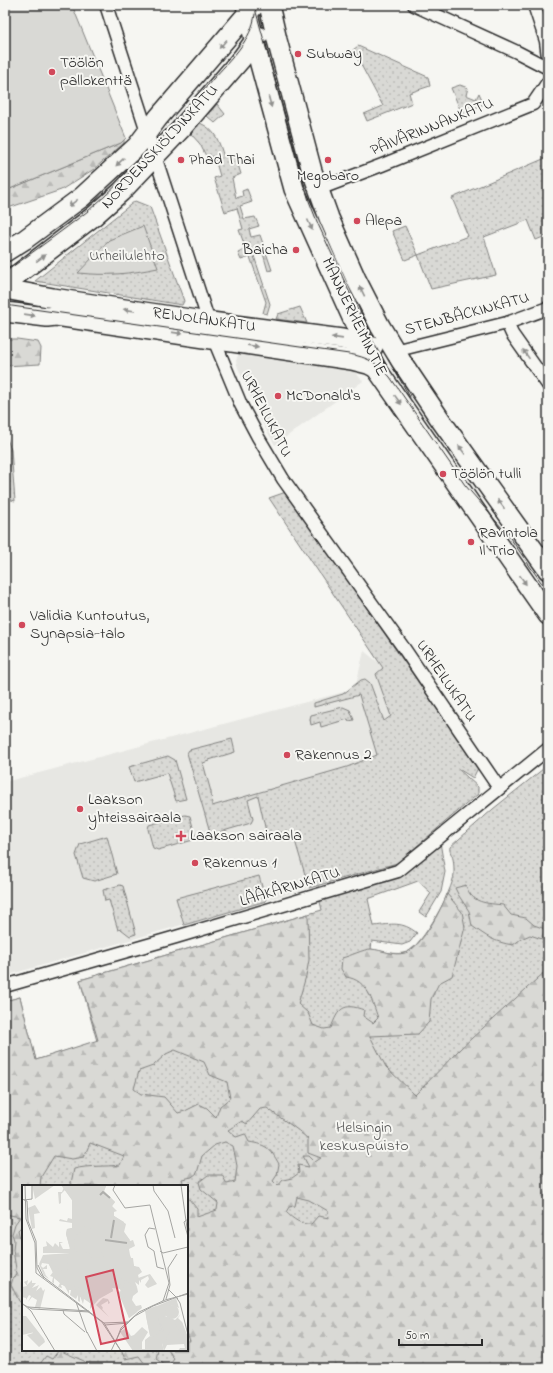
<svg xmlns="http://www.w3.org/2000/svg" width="553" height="1373" viewBox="0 0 553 1373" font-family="'Indie Flower',sans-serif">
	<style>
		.built { fill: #e7e7e3 }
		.grass { fill: url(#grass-dots); stroke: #828280; fill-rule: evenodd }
		.forest { fill: url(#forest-firs); stroke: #828280; fill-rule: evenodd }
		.pitch { fill: #d9d9d5; stroke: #828280 }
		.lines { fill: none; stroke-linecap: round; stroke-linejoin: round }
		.minor-casing { stroke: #2b2b2b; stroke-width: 15 }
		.primary-casing { stroke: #2b2b2b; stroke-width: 22 }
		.minor { stroke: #f6f6f2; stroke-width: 12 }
		.primary { stroke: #f6f6f2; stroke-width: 19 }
		.tram { stroke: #2b2b2b; stroke-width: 1 }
		.oneway { fill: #90908e }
		.poi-dot { fill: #d1495b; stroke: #f6f6f2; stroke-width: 1.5 }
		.labels { text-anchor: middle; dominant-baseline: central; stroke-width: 4; stroke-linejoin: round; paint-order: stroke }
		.poi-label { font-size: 16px; fill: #2b2b2b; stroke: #f6f6f2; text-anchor: start }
		.street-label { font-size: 16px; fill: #2b2b2b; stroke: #f6f6f2 }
		.park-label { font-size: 16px; fill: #565656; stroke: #f6f6f2 }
		.inset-river { fill: none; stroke: #aeaeab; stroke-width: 2 }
		.inset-road { fill: none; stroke: #a5a5a2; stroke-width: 1 }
		.view { fill: #d1495b; fill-opacity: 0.15; stroke: #d1495b; stroke-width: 2 }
		.inset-edge { fill: none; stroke: #2b2b2b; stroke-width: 2 }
	</style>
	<defs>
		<pattern id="grass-dots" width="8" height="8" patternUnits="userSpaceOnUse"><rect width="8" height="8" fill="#d9d9d5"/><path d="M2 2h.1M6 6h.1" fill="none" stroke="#babab7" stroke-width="1.8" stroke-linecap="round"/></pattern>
		<pattern id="forest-firs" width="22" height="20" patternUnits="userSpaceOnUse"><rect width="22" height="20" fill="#d9d9d5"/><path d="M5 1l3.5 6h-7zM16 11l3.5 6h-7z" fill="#babab7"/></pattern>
	</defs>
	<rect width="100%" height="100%" fill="#f6f6f2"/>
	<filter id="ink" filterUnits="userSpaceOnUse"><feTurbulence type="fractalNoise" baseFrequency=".025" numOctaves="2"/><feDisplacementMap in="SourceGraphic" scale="8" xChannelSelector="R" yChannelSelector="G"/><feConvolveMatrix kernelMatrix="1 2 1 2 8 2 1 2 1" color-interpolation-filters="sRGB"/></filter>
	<g filter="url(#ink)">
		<g class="built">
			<polygon points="239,352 336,367 354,371 363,381 275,445 261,421 238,368 236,361"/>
			<polygon points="364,651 379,663 435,739 368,871 5,976 5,782 355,689"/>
		</g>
		<g class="grass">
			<polygon points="358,46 428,77 430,86 409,93 412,103 367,121 364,114 383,106 353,50"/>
			<polygon points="460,85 468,88 466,95 476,99 479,93 484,104 462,114 451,88"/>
			<polygon points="217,104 225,114 215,123 207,116"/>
			<path d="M200 123C216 130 219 142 224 157L235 155 241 174 232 178 236 198 243 196 242 191 247 189 252 202 240 206 244 219 255 217 259 226 249 229 251 237 260 235 272 270 268 271 262 250 253 253 270 304 267 314 263 313 266 302 250 257 241 260 238 253 246 249 239 230 243 229 237 208 225 212 214 178 220 176 214 156 207 158 200 144 191 134Z"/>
			<polygon points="548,157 548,215 544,216 548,225 548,235 536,240 528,220 484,237 496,275 431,289 418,255 405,260 392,231 405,226 418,255 468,236 452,198"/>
			<polygon points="135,201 150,207 184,301 182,305 35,281"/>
			<polygon points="300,307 307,323 276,319 278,314"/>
			<polygon points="5,433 11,450 15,501 8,499 5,512"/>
			<polygon points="286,492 478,768 473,778 457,768 478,787 478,794 397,863 309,888 293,834 284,837 282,832 267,836 258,796 248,800 253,819 251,823 213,834 210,832 187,753 189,750 232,739 235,752 209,760 209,761 203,763 211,792 212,806 347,767 377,755 359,695 314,707 314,703 343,694 361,680 365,679 370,683 384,721 391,716 376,674 383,668 269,498"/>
			<polygon points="343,707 350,710 354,720 349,721 348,719 321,727 320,722 311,725 310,719 311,715"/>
			<polygon points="168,756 175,760 186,799 176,801 167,773 134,782 129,767"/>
			<path d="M548 765V1368H5V1001L20 997 36 1060 97 1041 80 980 322 910 319 898 397 878 415 866 440 842 445 872 441 892 426 917 419 912 431 893 418 881 368 899 374 926C392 924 402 921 417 933L410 942 402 945 372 941 371 949C382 951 396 956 407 952 422 946 453 890 454 874 454 869 454 863 453 859 452 854 449 852 450 847L493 809ZM23 1186H187V1350H23Z"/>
			<polygon points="185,815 190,816 195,835 193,840 158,850 153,848 148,829 149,825"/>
			<polygon points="107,836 117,874 94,881 83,878 76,855 80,844"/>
			<polygon points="259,876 266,901 184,925 176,898"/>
			<polygon points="120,885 123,886 136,934 130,936 121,929 118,930 109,900 105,901 103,890"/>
		</g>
		<g class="forest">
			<polygon points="124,140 124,143 94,169 61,190 8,208 5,202 5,191 121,143"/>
			<polygon points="5,339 17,339 38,342 41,348 40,364 5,366"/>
			<path d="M466 885C471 904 487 903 503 905L511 915 526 918 534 925 548 930V941L530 935 521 939 513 945C494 942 487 937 472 926L469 911 459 896 455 888Z"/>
			<path d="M447 894 462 912 465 927 452 976 439 983 431 999 429 1022 418 1034 370 1036 386 1067 415 1095 461 1048 548 969V1368H148L139 1356 125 1359 121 1350H158L156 1359 168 1367 174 1359 168 1350H187V1341H190L187 1332V1199H189L197 1209V1217L217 1210 218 1203 201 1189 199 1182 208 1175H222L227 1184 235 1182 237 1166 233 1146 225 1142 215 1145 202 1156 197 1173 192 1177 182 1179 184 1186H72L71 1183 74 1169C89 1165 105 1167 120 1165L124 1156 90 1143 84 1157 72 1159 54 1156 41 1177 40 1186H23V1225L18 1230 23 1250V1305L19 1301 11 1285 13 1278 17 1275 13 1250 14 1240 12 1234 15 1224 20 1217 5 1214V1001L20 997 36 1060 98 1040 80 980 308 914 309 960 306 976 298 1004 308 1013 313 1025 324 1029 331 1028C338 1009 343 1002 364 1010L363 1016 373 1023 378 1018C372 1001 368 980 346 977L341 969 342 958C350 956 364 949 371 949 383 950 393 956 405 953 421 948 441 910 447 894ZM175 1050 204 1062 210 1075 227 1082 230 1098 220 1106 216 1117 207 1108 199 1104 185 1111 178 1113 164 1097 141 1094 134 1089 139 1071 153 1066 166 1054ZM267 1108C281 1119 296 1127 308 1139V1153L321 1158 315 1162 309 1156H303L309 1167 298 1165 299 1173 292 1178 283 1180 278 1186 273 1181 277 1175 279 1164C270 1148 267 1145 249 1142L245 1134 236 1137 228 1130 242 1121 247 1124 260 1109ZM297 1197 309 1200 328 1211 329 1218 318 1216 311 1224C301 1225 293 1219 286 1212L289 1207 295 1206Z"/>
			<polygon points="59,1350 84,1361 91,1368 37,1368 46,1356 52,1359"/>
		</g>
		<g class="pitch">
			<polygon points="5,5 72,5 126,138 121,143 5,191"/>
			<path d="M143 226 158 268C128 274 108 276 78 273L109 240Z"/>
		</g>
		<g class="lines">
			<g class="minor-casing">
				<g id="minor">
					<polyline points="106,5 217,347 241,405 258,437 283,479 403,647 499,788"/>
					<polyline points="414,5 517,52 548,68"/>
					<polyline points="534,5 546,41 548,57"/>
					<polyline points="319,189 382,165 533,104 548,82"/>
					<polyline points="507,323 512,334 548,385"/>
					<polyline points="394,351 507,323 548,308"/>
					<polyline points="5,986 176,937 398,871 548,749"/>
				</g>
			</g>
			<g class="primary-casing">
				<g id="primary">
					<polyline points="246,5 260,64 294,189 364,344 376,368 548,615"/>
					<polyline points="269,5 277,40 312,171 329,218 356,279 380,326 401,361 442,422 548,570"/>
					<polyline points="5,252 24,240 82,197 137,146 158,118 254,6"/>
					<polyline points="5,284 94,216 121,192 180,130 242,58 258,36"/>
					<polyline points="5,289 53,298 196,320 342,339 373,347"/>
					<polyline points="5,312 47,317 56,316 352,360 368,364 376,368"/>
				</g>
			</g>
			<use href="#minor" class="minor"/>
			<use href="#primary" class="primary"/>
			<g class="tram">
				<polyline points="254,5 309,201 318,224 365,326 387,368"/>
				<path d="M5 272C33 252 61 232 88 211 134 172 175 125 213 79 230 60 252 40 255 14"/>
				<path d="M5 305 349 354C367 357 378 363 390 377L465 485 508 535 548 592"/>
				<polyline points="388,359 410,397"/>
			</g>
		</g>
		<defs><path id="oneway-solid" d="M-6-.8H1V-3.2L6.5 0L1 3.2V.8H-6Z"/></defs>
		<g class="oneway">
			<use href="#oneway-solid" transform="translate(223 44) rotate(131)"/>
			<use href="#oneway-solid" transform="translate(270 102) rotate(75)"/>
			<use href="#oneway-solid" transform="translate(120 162) rotate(136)"/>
			<use href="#oneway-solid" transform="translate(73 203) rotate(143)"/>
			<use href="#oneway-solid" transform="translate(310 225) rotate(66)"/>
			<use href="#oneway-solid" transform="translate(41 258) rotate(-36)"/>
			<use href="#oneway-solid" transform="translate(362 291) rotate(-116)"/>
			<use href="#oneway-solid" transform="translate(129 310) rotate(-171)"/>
			<use href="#oneway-solid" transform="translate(30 315) rotate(8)"/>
			<use href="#oneway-solid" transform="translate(177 333) rotate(8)"/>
			<use href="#oneway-solid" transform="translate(337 338) rotate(-172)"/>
			<use href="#oneway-solid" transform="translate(253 346) rotate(8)"/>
			<use href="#oneway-solid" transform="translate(526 354) rotate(-125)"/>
			<use href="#oneway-solid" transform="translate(398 400) rotate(55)"/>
			<use href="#oneway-solid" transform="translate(462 450) rotate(-126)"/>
			<use href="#oneway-solid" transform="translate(501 504) rotate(-126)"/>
			<use href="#oneway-solid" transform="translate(523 580) rotate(55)"/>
		</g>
	</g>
	<g class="poi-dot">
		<circle cx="298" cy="54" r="4"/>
		<circle cx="52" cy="72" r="4"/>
		<circle cx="181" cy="160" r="4"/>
		<circle cx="328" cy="160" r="4"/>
		<circle cx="357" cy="221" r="4"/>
		<circle cx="296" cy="250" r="4"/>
		<circle cx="278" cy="396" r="4"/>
		<circle cx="443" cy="474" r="4"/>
		<circle cx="471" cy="542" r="4"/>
		<circle cx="22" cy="625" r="4"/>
		<circle cx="287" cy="755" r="4"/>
		<circle cx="80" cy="809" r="4"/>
		<path d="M179 830h4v4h4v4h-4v4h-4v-4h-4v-4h4z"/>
		<circle cx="195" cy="863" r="4"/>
	</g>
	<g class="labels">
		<g class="poi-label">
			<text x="306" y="54">Subway</text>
			<text x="60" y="63">Töölön<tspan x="60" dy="18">pallokenttä</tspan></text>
			<text x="189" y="160">Phad Thai</text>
			<text x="328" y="176" text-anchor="middle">Megobaro</text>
			<text x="365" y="221">Alepa</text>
			<text x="288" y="250" text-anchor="end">Baicha</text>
			<text x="286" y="396">McDonald's</text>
			<text x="451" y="474">Töölön tulli</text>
			<text x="479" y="533">Ravintola<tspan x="479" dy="18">Il Trio</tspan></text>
			<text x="30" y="616">Validia Kuntoutus,<tspan x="30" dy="18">Synapsia-talo</tspan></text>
			<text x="295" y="755">Rakennus 2</text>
			<text x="88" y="800">Laakson<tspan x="88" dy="18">yhteissairaala</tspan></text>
			<text x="190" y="836">Laakson sairaala</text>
			<text x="203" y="863">Rakennus 1</text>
		</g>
		<g class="street-label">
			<text transform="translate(432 127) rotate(-22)">PÄIVÄRINNANKATU</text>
			<text transform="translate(160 147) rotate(-47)">NORDENSKIÖLDINKATU</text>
			<text transform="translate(467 314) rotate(-15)">STENBÄCKINKATU</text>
			<text transform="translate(354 317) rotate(64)">MANNERHEIMINTIE</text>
			<text transform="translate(204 320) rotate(8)">REIJOLANKATU</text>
			<text transform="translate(266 414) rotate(63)">URHEILUKATU</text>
			<text transform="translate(446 681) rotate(56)">URHEILUKATU</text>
			<text transform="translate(290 887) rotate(-17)">LÄÄKÄRINKATU</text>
		</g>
		<g class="park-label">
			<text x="127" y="256">Urheilulehto</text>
			<text x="364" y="1128">Helsingin<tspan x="364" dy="18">keskuspuisto</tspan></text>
		</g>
	</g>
	<g transform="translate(22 1185)">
		<rect width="166" height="166" fill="#f6f6f2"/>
		<path d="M39 0H82L84 1 82 6 93 17 90 21 95 26 92 27V31L104 39 102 47 108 56 111 55 113 61 107 64 108 70 112 81 117 82 120 87 116 90 117 94 113 96 112 103 115 102 116 107 111 111 110 115 114 121 119 120 120 123 107 133 98 104 90 103 91 106 77 114 68 124V118L62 114 61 119 58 111V117L56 116V110L54 114 48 110 49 105H47V109L42 100H39L40 103 36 102 38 98 32 93V99L30 97 31 92 28 91 31 87 26 78H20L19 81 21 83 25 80V84H21L24 90 21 87 27 94 22 91 17 79 21 70 48 68H21V62L25 61 24 56 31 62 33 58 37 62V57H39L41 58H38L41 64H48L44 49 45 44 50 43V15ZM13 20 18 28 12 29 13 43 10 44 6 23ZM6 95 5 100 10 95V98H14L10 103 17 100 14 106 19 102 21 106 23 104 18 124 13 122 15 115 10 112 6 117 9 111 7 110 4 115V113L0 112V102L5 101 2 97ZM81 113 86 114 88 118 86 119V116L79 120 81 123 83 121 80 124 87 132 74 120ZM154 113 157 123 149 120 148 130 143 131 153 135 159 129 156 133 160 137 166 152V166H156L158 163H163L162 159 145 160 142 166 140 158 128 151 123 126Z" fill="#d9d9d5"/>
		<path d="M39 0 52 2 51 0H64L71 8 73 4 68 0H82L84 1 82 6 93 17 90 21 92 31 102 37V47L108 55 105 59 108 73H111L112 81 116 83V93L128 89 135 99 126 103 123 100 127 94 126 91 119 95V98L117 95V100L113 97 115 102 110 106 108 98 103 95 100 107 103 114 111 118 115 127 107 133 96 107 99 106 98 103 92 101 90 103 91 106 81 111 79 106 73 115 68 113 73 112 76 106 73 104 67 114 68 116V118L61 110 59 112 54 109 57 107H52L54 104 60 108 56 102H52L53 97 49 94 45 102 42 101 31 92 34 89 31 88 27 79 20 78 23 70 47 69 51 64 54 62 52 69 59 65 67 68 68 72 82 73 79 66 69 58V44L63 41 57 51 53 50 52 61 46 66 48 63 44 49 45 44 50 43V38L37 36 38 34 45 36 46 33 50 34V15L43 5 39 9V18L37 19 36 7H40L42 2ZM46 72 45 89H40L39 85 30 79 29 75ZM92 80 97 83 94 88 100 92 98 101 96 91 92 93 90 89 86 90 83 85 93 86ZM134 121 140 122 137 131 131 134 132 143 130 145 140 146 136 133 142 146 133 150 134 153 128 150 124 131 130 129 126 124ZM4 131 22 154 23 157 17 162 5 150 11 148ZM138 131 160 137 166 157 163 159 162 150 153 139 148 138 145 144Z" fill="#d9d9d5" fill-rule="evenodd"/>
		<path d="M10 0H33L13 14Z" fill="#d9d9d5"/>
		<path d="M61 41 69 44V58L74 61 68 63 67 68 52 66 53 50 60 47ZM143 127a7 7 0 1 1 14 0a7 7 0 1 1-14 0ZM0 131H4L13 147 0 150ZM146 139H153L159 148V154L154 158H147L144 153 148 147 142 141ZM120 142 126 147 120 157V164H123V155L128 151 139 154 142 166H111L98 147 104 143 109 151 112 150Z" fill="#d9d9d5"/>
		<path class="inset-river" d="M78 10 81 7 88 13M89 53 92 35M83 55 105 58"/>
		<path class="inset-road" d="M3 0 4 34 13 58 14 88 80 137 99 166M93 0 91 5 103 23 128 20 147 98 141 116M131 0 132 6 146 26 153 53M159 0 166 50M0 14 5 16 6 36 14 56 15 83 19 90 82 138 99 166M2 15 10 14V0M166 34 162 37 166 52M133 44 127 43 123 50 126 62 132 66 135 82 142 84M138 66 141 68 166 62M16 80 22 93M146 104 156 114M154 112 158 118 166 150M144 114 148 100 146 83 155 69M54 117 65 148M0 118 9 126 33 166M0 119 10 124 68 127M6 122 67 126M41 125 42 129 63 147M82 138 106 137M83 140 106 138M65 147 75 166M94 156 99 143 117 127 143 115 166 109M89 166 99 145 113 131 131 121 166 108"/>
		<path class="view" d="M91 85 106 153 79 159 64 92Z"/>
		<rect width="166" height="166" class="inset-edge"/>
	</g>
	<rect width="553" height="1373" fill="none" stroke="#f6f6f2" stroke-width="20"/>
	<rect x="10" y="10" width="533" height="1353" fill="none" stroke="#2b2b2b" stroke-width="1.5" filter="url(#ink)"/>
	<path d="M399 1339v6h83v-6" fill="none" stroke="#2b2b2b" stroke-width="2"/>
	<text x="405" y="1339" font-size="12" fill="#2b2b2b" stroke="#f6f6f2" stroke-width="3" paint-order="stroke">50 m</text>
</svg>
